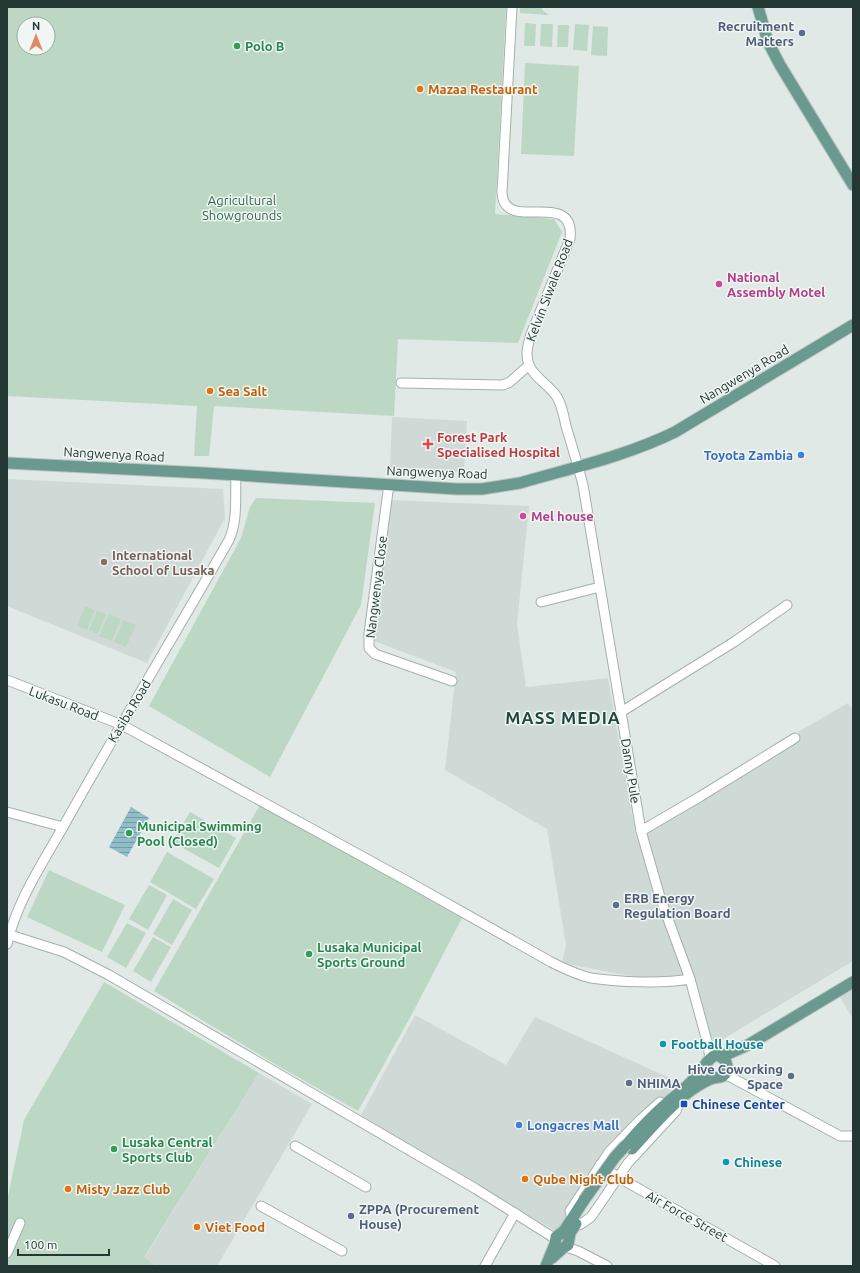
<svg xmlns="http://www.w3.org/2000/svg" width="860" height="1273" viewBox="0 0 860 1273" font-family="Ubuntu,sans-serif">
	<style>
		.built { fill: #cfd9d5 }
		.grass { fill: url(#grass-tufts) }
		.park { fill: #bcd8c4; fill-rule: evenodd }
		.water { fill: url(#water-rules) }
		.lines { fill: none; stroke-linecap: round; stroke-linejoin: round }
		.minor-casing { stroke: #a4b0ad; stroke-width: 11 }
		.major-casing { stroke: #bdc3c2; stroke-width: 13 }
		.minor { stroke: #fff; stroke-width: 9 }
		.major { stroke: #6a998f; stroke-width: 11 }
		.major-bridge-casing { stroke: #bdc3c2; stroke-width: 13; stroke-linecap: butt }
		.major-bridge { stroke: #6a998f; stroke-width: 11 }
		.service-dot { fill: #5c6f8a; stroke: #f0f6f4; stroke-width: 1.5 }
		.leisure-dot { fill: #2e9e5b; stroke: #f0f6f4; stroke-width: 1.5 }
		.food-dot { fill: #e8710a; stroke: #f0f6f4; stroke-width: 1.5 }
		.hotel-dot { fill: #d1479c; stroke: #f0f6f4; stroke-width: 1.5 }
		.health-dot { fill: #e0444e; stroke: #f0f6f4; stroke-width: 1.5 }
		.shop-dot { fill: #3f7fe0; stroke: #f0f6f4; stroke-width: 1.5 }
		.education-dot { fill: #8d6e63; stroke: #f0f6f4; stroke-width: 1.5 }
		.culture-dot { fill: #0f9aa8; stroke: #f0f6f4; stroke-width: 1.5 }
		.transit-dot { fill: #1a4fb4; stroke: #f0f6f4; stroke-width: 1.5 }
		.labels { text-anchor: middle; dominant-baseline: central; stroke-width: 3; stroke-linejoin: round; paint-order: stroke }
		.service-label { font-size: 13px; font-weight: bold; fill: #4e5e75; stroke: #f0f6f4; text-anchor: start }
		.leisure-label { font-size: 13px; font-weight: bold; fill: #27864d; stroke: #f0f6f4; text-anchor: start }
		.food-label { font-size: 13px; font-weight: bold; fill: #c56008; stroke: #f0f6f4; text-anchor: start }
		.park-label { font-size: 13px; fill: #32694a; stroke: #f0f6f4 }
		.hotel-label { font-size: 13px; font-weight: bold; fill: #b23c85; stroke: #f0f6f4; text-anchor: start }
		.street-label { font-size: 13px; fill: #233833; stroke: #f0f6f4 }
		.health-label { font-size: 13px; font-weight: bold; fill: #be3a42; stroke: #f0f6f4; text-anchor: start }
		.shop-label { font-size: 13px; font-weight: bold; fill: #366cbe; stroke: #f0f6f4; text-anchor: end }
		.education-label { font-size: 13px; font-weight: bold; fill: #785e54; stroke: #f0f6f4; text-anchor: start }
		.culture-label { font-size: 13px; font-weight: bold; fill: #0d838f; stroke: #f0f6f4; text-anchor: start }
		.transit-label { font-size: 13px; font-weight: bold; fill: #164399; stroke: #f0f6f4; text-anchor: start }
		.district-label { font-size: 17px; font-weight: bold; letter-spacing: 1px; fill: #22473f; stroke: #f0f6f4 }
	</style>
	<defs>
		<pattern id="grass-tufts" width="24" height="20" patternUnits="userSpaceOnUse"><rect width="24" height="20" fill="#bcd8c4"/><path d="M3 7l-1-3M5 7V3M7 7l1-3M15 17l-1-3M17 17v-4M19 17l1-3" fill="none" stroke="#a1baa9"/></pattern>
		<pattern id="water-rules" width="6" height="5" patternUnits="userSpaceOnUse"><rect width="6" height="5" fill="#8fbdc8"/><path d="M0 2.5h6" fill="none" stroke="#749ba3"/></pattern>
	</defs>
	<rect width="100%" height="100%" fill="#e0e9e6"/>
	<g class="built">
		<polygon points="392,417 467,421 464,472 390,468"/>
		<polygon points="7,479 223,489 225,518 147,663 7,606"/>
		<polygon points="392,500 529,506 517,624 526,687 608,678 636,837 801,739 798,732 848,703 853,711 853,961 715,1044 688,987 562,963 566,945 547,829 445,770 456,672 374,641"/>
		<polygon points="853,989 853,1019 840,997"/>
		<polygon points="415,1015 506,1065 535,1017 672,1079 676,1084 640,1126 556,1231 360,1117"/>
		<polygon points="259,1073 312,1104 217,1266 157,1266 144,1258"/>
	</g>
	<polygon class="grass" points="520,7 541,7 543,11 549,15 520,13"/>
	<g class="park">
		<path d="M7 7H506L495 214 554 219 562 232 518 343 398 339 394 416 214 406 209 456H194L197 406 7 396ZM24 24H48V48H24Z"/>
		<polygon points="525,23 536,24 535,46 524,46"/>
		<polygon points="541,24 553,24 552,47 540,46"/>
		<polygon points="575,24 589,25 587,51 573,50"/>
		<polygon points="558,25 569,25 568,47 557,47"/>
		<polygon points="593,26 608,27 607,56 591,55"/>
		<polygon points="525,63 579,66 574,156 521,154"/>
		<polygon points="256,498 375,503 361,605 270,777 149,706 241,538 250,507"/>
		<polygon points="85,606 95,610 87,630 77,626"/>
		<polygon points="97,611 106,614 98,634 89,630"/>
		<polygon points="109,614 121,619 112,641 99,636"/>
		<polygon points="123,620 136,625 126,647 114,642"/>
		<polygon points="261,803 462,918 412,1014 358,1111 280,1067 154,991"/>
		<polygon points="190,812 236,838 219,868 172,842"/>
		<polygon points="167,852 214,879 196,909 150,882"/>
		<polygon points="49,870 125,905 102,952 27,917"/>
		<polygon points="149,885 167,895 148,930 129,919"/>
		<polygon points="173,899 192,910 172,945 153,934"/>
		<polygon points="127,923 146,933 126,968 107,957"/>
		<polygon points="153,937 171,947 151,982 133,971"/>
		<polygon points="104,982 259,1073 144,1257 156,1266 7,1266 7,1201 24,1120"/>
	</g>
	<polygon class="water" points="131,807 149,818 127,857 109,847"/>
	<g class="lines">
		<g class="minor-casing">
			<g id="minor">
				<path d="M512 7 502 192C502 197 503 202 507 206 522 223 575 194 570 239L531 334C528 344 525 355 529 365 534 378 550 385 557 397 562 405 564 417 566 426 572 446 578 465 583 485L641 831 660 897 690 979 708 1045 710 1059"/>
				<polyline points="401,383 503,385 510,382 529,365"/>
				<polyline points="389,484 369,633 369,648 375,654 452,681"/>
				<polyline points="541,602 600,587"/>
				<path d="M7 680 122 725 409 882 551 962C563 968 577 975 591 978 619 982 662 984 690 979"/>
				<polyline points="621,712 734,642 787,605"/>
				<polyline points="7,812 63,827"/>
				<polyline points="641,831 701,796 795,738"/>
				<polyline points="7,934 64,952 109,975 476,1189 551,1236 555,1239"/>
				<path d="M7 944C17 901 42 864 63 827 117 730 174 636 229 540 238 520 235 497 236 475"/>
				<polyline points="725,1074 840,1136 853,1136"/>
				<polyline points="295,1146 366,1187"/>
				<polyline points="600,1165 618,1177 775,1266"/>
				<polyline points="261,1206 342,1251"/>
				<polyline points="572,1219 570,1211 609,1152 641,1119 660,1102"/>
				<polyline points="575,1226 581,1224 591,1217 628,1163 676,1111 681,1099"/>
				<polyline points="566,1247 578,1251 607,1266"/>
				<polyline points="7,1253 20,1223"/>
				<polyline points="485,1266 515,1213"/>
			</g>
		</g>
		<g class="major-casing">
			<g id="major">
				<polyline points="758,7 768,42 780,65 853,185"/>
				<path d="M7 463 204 473 457 489H482L520 483C572 468 626 456 675 432L853 325"/>
				<polyline points="721,1057 748,1045 853,982"/>
				<path d="M626 1145C639 1130 652 1116 667 1103 676 1095 686 1088 694 1079 700 1074 708 1058 714 1056 725 1053 732 1069 723 1076 719 1078 717 1077 714 1078 706 1080 696 1087 690 1091 668 1107 650 1130 632 1149"/>
				<polyline points="552,1258 563,1248 568,1245 570,1233 576,1224"/>
				<polyline points="546,1266 555,1244 556,1237 564,1231 584,1200"/>
			</g>
		</g>
		<use href="#minor" class="minor"/>
		<use href="#major" class="major"/>
		<g class="major-bridge-casing">
			<polyline id="major-bridge" points="584,1200 615,1157 626,1145"/>
		</g>
		<use href="#major-bridge" class="major-bridge"/>
	</g>
	<g class="service-dot">
		<circle cx="802" cy="33" r="4"/>
		<circle cx="616" cy="905" r="4"/>
		<circle cx="791" cy="1076" r="4"/>
		<circle cx="629" cy="1083" r="4"/>
		<circle cx="351" cy="1216" r="4"/>
	</g>
	<g class="leisure-dot">
		<circle cx="237" cy="46" r="4"/>
		<circle cx="129" cy="833" r="4"/>
		<circle cx="309" cy="954" r="4"/>
		<circle cx="114" cy="1149" r="4"/>
	</g>
	<g class="food-dot">
		<circle cx="420" cy="89" r="4"/>
		<circle cx="210" cy="391" r="4"/>
		<circle cx="525" cy="1179" r="4"/>
		<circle cx="68" cy="1189" r="4"/>
		<circle cx="197" cy="1227" r="4"/>
	</g>
	<g class="hotel-dot">
		<circle cx="719" cy="284" r="4"/>
		<circle cx="523" cy="516" r="4"/>
	</g>
	<path class="health-dot" d="M426 438h4v4h4v4h-4v4h-4v-4h-4v-4h4z"/>
	<g class="shop-dot">
		<circle cx="801" cy="455" r="4"/>
		<circle cx="519" cy="1125" r="4"/>
	</g>
	<circle class="education-dot" cx="104" cy="562" r="4"/>
	<g class="culture-dot">
		<circle cx="663" cy="1044" r="4"/>
		<circle cx="726" cy="1162" r="4"/>
	</g>
	<rect class="transit-dot" x="680" y="1100" width="8" height="8" rx="2"/>
	<g class="labels">
		<g class="service-label">
			<text x="794" y="26" text-anchor="end">Recruitment<tspan x="794" dy="15">Matters</tspan></text>
			<text x="624" y="898">ERB Energy<tspan x="624" dy="15">Regulation Board</tspan></text>
			<text x="783" y="1069" text-anchor="end">Hive Coworking<tspan x="783" dy="15">Space</tspan></text>
			<text x="637" y="1083">NHIMA</text>
			<text x="359" y="1209">ZPPA (Procurement<tspan x="359" dy="15">House)</tspan></text>
		</g>
		<g class="leisure-label">
			<text x="245" y="46">Polo B</text>
			<text x="137" y="826">Municipal Swimming<tspan x="137" dy="15">Pool (Closed)</tspan></text>
			<text x="317" y="947">Lusaka Municipal<tspan x="317" dy="15">Sports Ground</tspan></text>
			<text x="122" y="1142">Lusaka Central<tspan x="122" dy="15">Sports Club</tspan></text>
		</g>
		<g class="food-label">
			<text x="428" y="89">Mazaa Restaurant</text>
			<text x="218" y="391">Sea Salt</text>
			<text x="533" y="1179">Qube Night Club</text>
			<text x="76" y="1189">Misty Jazz Club</text>
			<text x="205" y="1227">Viet Food</text>
		</g>
		<g class="park-label">
			<text x="242" y="200">Agricultural<tspan x="242" dy="15">Showgrounds</tspan></text>
		</g>
		<g class="hotel-label">
			<text x="727" y="277">National<tspan x="727" dy="15">Assembly Motel</tspan></text>
			<text x="531" y="516">Mel house</text>
		</g>
		<g class="street-label">
			<text transform="translate(549 290) rotate(-69)">Kelvin Siwale Road</text>
			<text transform="translate(744 374) rotate(-31)">Nangwenya Road</text>
			<text transform="translate(114 454) rotate(3)">Nangwenya Road</text>
			<text transform="translate(437 472) rotate(2)">Nangwenya Road</text>
			<text transform="translate(376 587) rotate(-83)">Nangwenya Close</text>
			<text transform="translate(64 703) rotate(21)">Lukasu Road</text>
			<text transform="translate(129 711) rotate(-59)">Kasiba Road</text>
			<text transform="translate(631 771) rotate(81)">Danny Pule</text>
			<text transform="translate(687 1216) rotate(29)">Air Force Street</text>
		</g>
		<g class="health-label">
			<text x="437" y="437">Forest Park<tspan x="437" dy="15">Specialised Hospital</tspan></text>
		</g>
		<g class="shop-label">
			<text x="793" y="455">Toyota Zambia</text>
			<text x="527" y="1125" text-anchor="start">Longacres Mall</text>
		</g>
		<g class="education-label">
			<text x="112" y="555">International<tspan x="112" dy="15">School of Lusaka</tspan></text>
		</g>
		<g class="culture-label">
			<text x="671" y="1044">Football House</text>
			<text x="734" y="1162">Chinese</text>
		</g>
		<g class="transit-label">
			<text x="692" y="1104">Chinese Center</text>
		</g>
		<g class="district-label">
			<text x="563" y="717">MASS MEDIA</text>
		</g>
	</g>
	<rect width="860" height="1273" fill="none" stroke="#233833" stroke-width="16"/>
	<g transform="translate(36 36)"><circle r="19" fill="#f0f6f4" stroke="#9eaaa7"/>
	<path d="M0-3L7 15L0 10L-7 15Z" fill="#e18967"/>
	<text y="-6" font-size="11" font-weight="bold" text-anchor="middle" fill="#233833">N</text>
	</g>
	<path d="M18 1249v6h91v-6" fill="none" stroke="#233833" stroke-width="2"/>
	<text x="24" y="1249" font-size="12" fill="#233833" stroke="#f0f6f4" stroke-width="3" paint-order="stroke">100 m</text>
</svg>
